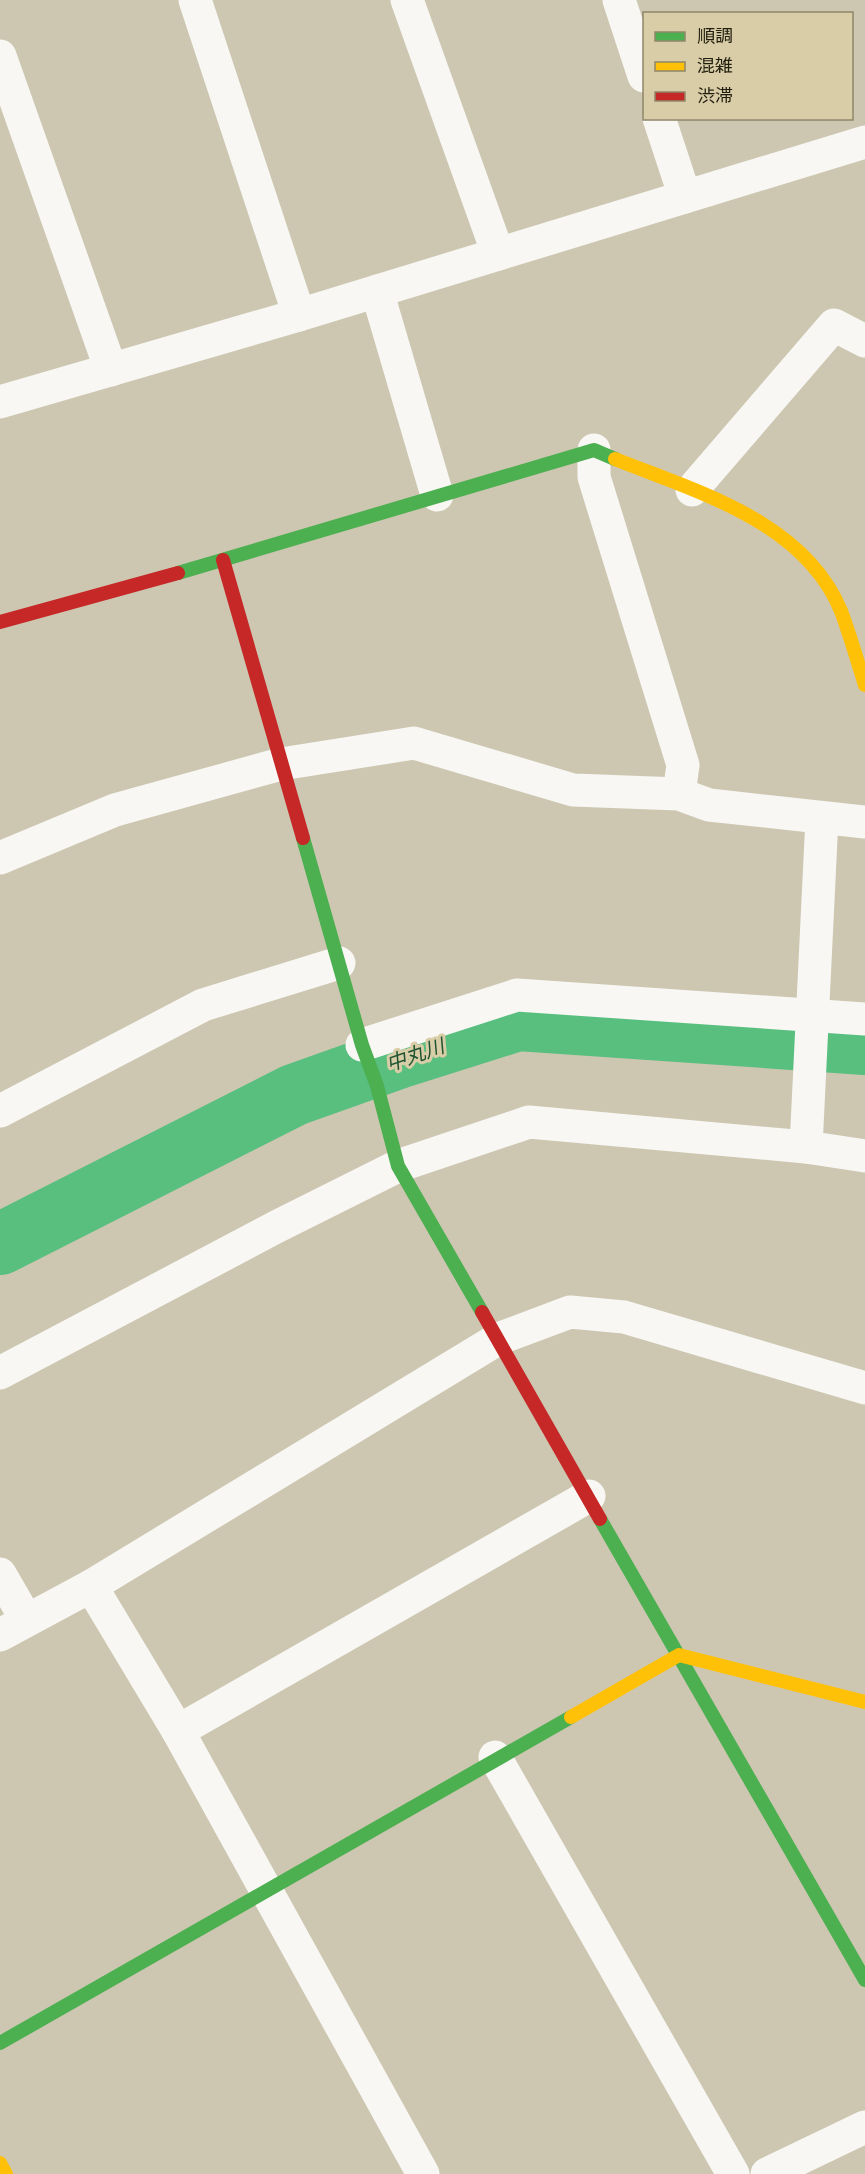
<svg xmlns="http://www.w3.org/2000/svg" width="865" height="2174" viewBox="0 0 865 2174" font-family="'Space Grotesk','Noto Sans JP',sans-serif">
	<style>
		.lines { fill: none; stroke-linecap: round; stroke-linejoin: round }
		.river { stroke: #59bf7f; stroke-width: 62 }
		.street { stroke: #f8f7f3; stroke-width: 33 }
		.fast { stroke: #4caf50; stroke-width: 14 }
		.slow { stroke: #ffc107; stroke-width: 14 }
		.jam { stroke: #c62828; stroke-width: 14 }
		.labels { text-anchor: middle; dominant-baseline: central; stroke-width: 6; stroke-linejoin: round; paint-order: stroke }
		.water-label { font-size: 20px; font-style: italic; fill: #1e5331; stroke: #d8cda7 }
	</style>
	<rect width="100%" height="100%" fill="#cdc7b2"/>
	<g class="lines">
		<polyline class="river" points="0,1244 294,1095 398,1058 518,1020 865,1044"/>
		<g class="street">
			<polyline points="195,0 299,315"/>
			<polyline points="407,0 498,254"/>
			<polyline points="619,0 644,76"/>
			<polyline points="0,56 111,370"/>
			<polyline points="659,118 685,197"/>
			<polyline points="377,291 437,495"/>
			<polyline points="0,402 299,315 865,142"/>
			<polyline points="594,450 594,477 683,765 679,794"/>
			<polyline points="692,490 834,325 865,341"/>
			<polyline points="0,858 115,810 281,764 414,743 573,790 679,794 709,805 865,822"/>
			<polyline points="362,1045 517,995 865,1019"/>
			<polyline points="0,1111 203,1005 339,963"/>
			<polyline points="806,1147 822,818"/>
			<polyline points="0,1373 278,1226 398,1166 529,1122 806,1147 865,1156"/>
			<polyline points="0,1574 26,1619"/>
			<polyline points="91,1586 178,1731 423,2174"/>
			<polyline points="0,1635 91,1586 498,1339 570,1312 624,1317 865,1388"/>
			<polyline points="178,1731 589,1496"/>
			<polyline points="495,1757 733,2174"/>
			<polyline points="767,2174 865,2127"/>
		</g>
		<g class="fast">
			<polyline points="178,573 594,450 615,459"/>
			<polyline points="303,838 362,1045 377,1086 398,1166 482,1312"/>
			<polyline points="600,1519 865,1980"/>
			<polyline points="0,2043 571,1717"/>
		</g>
		<g class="slow">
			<path d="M615 459C697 492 804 521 841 611 850 635 857 660 865 685"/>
			<polyline points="571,1717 679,1655 865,1702"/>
			<polyline points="0,2163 6,2174"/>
		</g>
		<g class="jam">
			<polyline points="223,560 303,838"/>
			<polyline points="0,622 178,573"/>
			<polyline points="482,1312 600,1519"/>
		</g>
	</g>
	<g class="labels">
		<g class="water-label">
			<text transform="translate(415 1055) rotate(-19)">中丸川</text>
		</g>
	</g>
	<rect x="643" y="12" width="210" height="108" fill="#d8cda7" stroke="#8f876a" stroke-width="1.5"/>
	<rect x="655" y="32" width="30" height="9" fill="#4caf50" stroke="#8f876a" stroke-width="1.5"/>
	<text x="697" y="42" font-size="18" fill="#221e0f">順調</text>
	<rect x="655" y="62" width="30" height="9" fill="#ffc107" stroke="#8f876a" stroke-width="1.5"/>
	<text x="697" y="72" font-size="18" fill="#221e0f">混雑</text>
	<rect x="655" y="92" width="30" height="9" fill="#c62828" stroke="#8f876a" stroke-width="1.5"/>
	<text x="697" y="102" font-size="18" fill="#221e0f">渋滞</text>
</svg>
